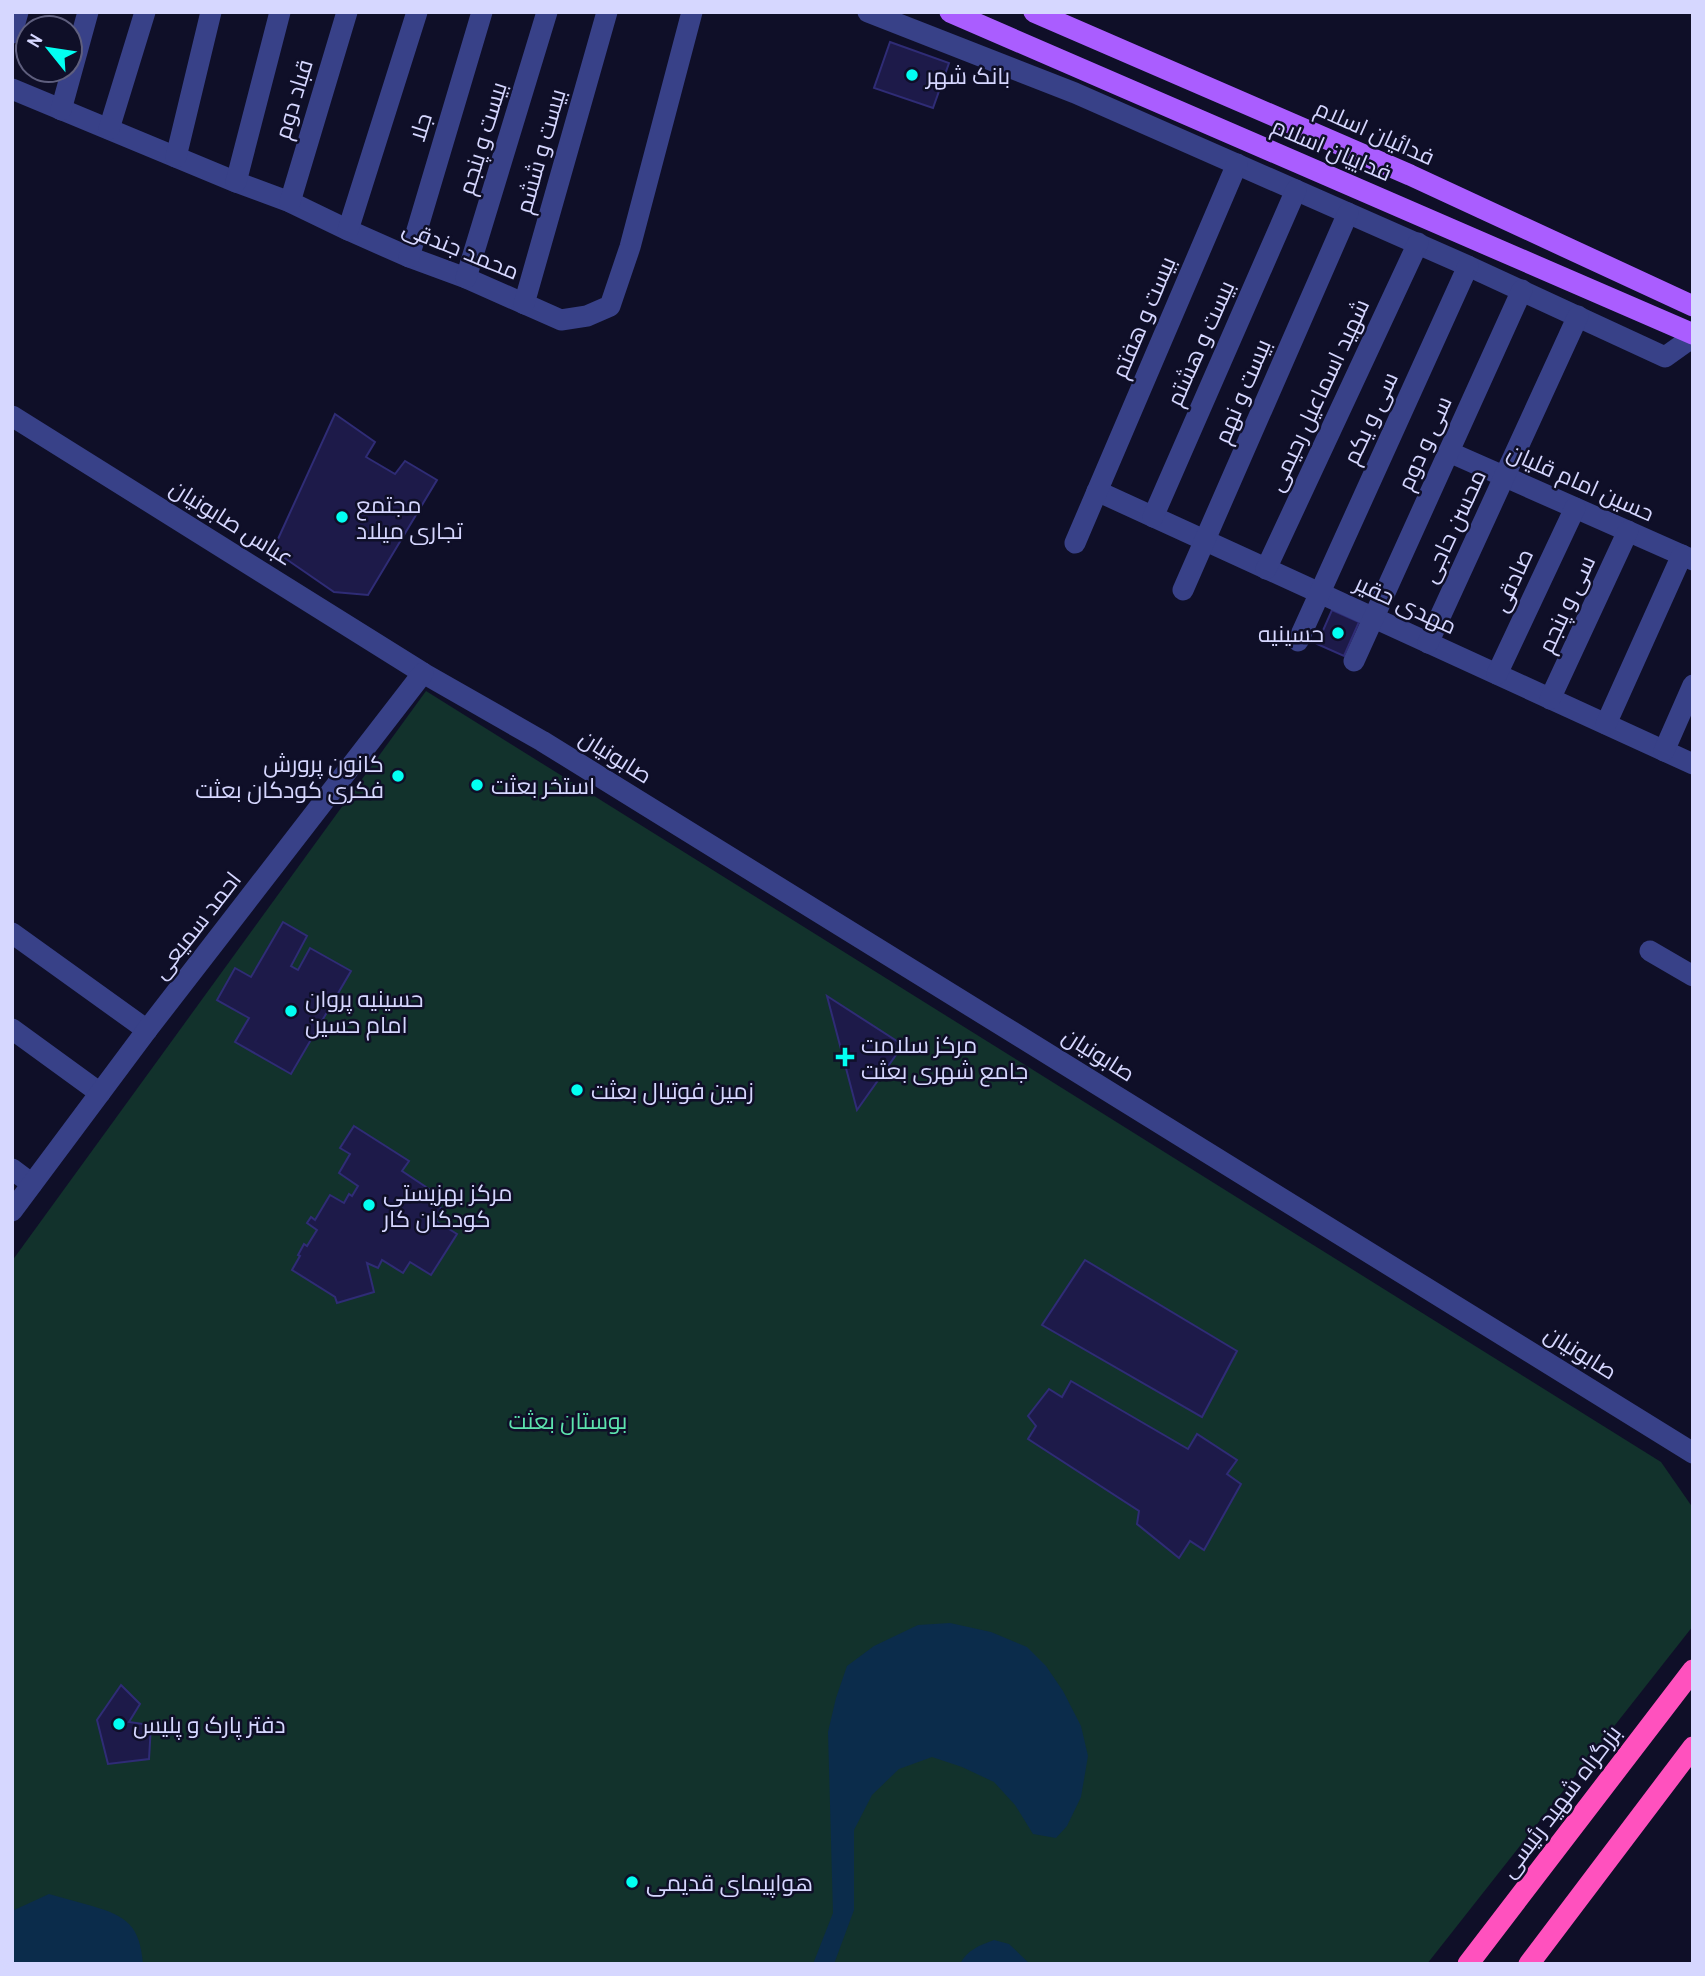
<svg xmlns="http://www.w3.org/2000/svg" width="1705" height="1976" viewBox="0 0 1705 1976" font-family="'Archivo Narrow',Cairo,sans-serif">
	<style>
		.green { fill: #12322c }
		.water { fill: #0b2c4b }
		.building { fill: #1d1a49; stroke: #2f2c76; stroke-width: 2 }
		.lines { fill: none; stroke-linecap: round; stroke-linejoin: round }
		.minor { stroke: #384188; stroke-width: 21 }
		.major { stroke: #aa5dff; stroke-width: 21 }
		.highway { stroke: #ff51be; stroke-width: 21 }
		.poi-dot { fill: #02fff2; stroke: #0f0f28; stroke-width: 2.5 }
		.labels { text-anchor: middle; dominant-baseline: central; stroke-width: 5; stroke-linejoin: round; paint-order: stroke }
		.poi-label { font-size: 23px; fill: #d6d7ff; stroke: #0f0f28; text-anchor: start }
		.street-label { font-size: 23px; fill: #d6d7ff; stroke: #0f0f28 }
		.park-label { font-size: 23px; fill: #5de4ae; stroke: #0f0f28 }
	</style>
	<rect width="100%" height="100%" fill="#0f0f28"/>
	<polygon class="green" points="426,691 1661,1462 1693,1508 1693,1626 1427,1964 12,1964 12,1261"/>
	<g class="water">
		<polygon points="950,1623 991,1632 1027,1647 1046,1666 1063,1691 1081,1726 1088,1756 1081,1797 1067,1826 1056,1838 1033,1834 1015,1805 994,1782 962,1767 932,1757 899,1769 872,1795 854,1830 854,1910 834,1964 813,1964 833,1913 828,1732 836,1698 847,1666 874,1646 918,1625"/>
		<path d="M49 1894C63 1898 78 1902 92 1906 127 1916 140 1926 143 1964H12V1911Z"/>
		<path d="M994 1940 1009 1944 1030 1964H960C967 1950 980 1945 994 1940Z"/>
	</g>
	<g class="building">
		<polygon points="890,42 949,63 933,108 874,88"/>
		<polygon points="335,414 375,442 366,457 395,474 405,461 437,480 368,595 334,592 273,550"/>
		<polygon points="1332,610 1359,622 1344,656 1317,644"/>
		<polygon points="283,922 307,936 291,966 298,970 310,948 351,971 291,1074 235,1042 249,1018 217,1000 235,968 251,977"/>
		<polygon points="827,996 903,1045 857,1110"/>
		<polygon points="354,1126 409,1161 402,1171 429,1189 426,1193 435,1198 432,1203 443,1209 436,1221 457,1234 431,1275 410,1262 403,1273 382,1260 378,1268 367,1263 374,1292 337,1303 335,1297 292,1270 300,1256 298,1255 304,1244 307,1246 317,1230 307,1223 311,1217 315,1220 330,1195 344,1203 349,1194 352,1196 358,1186 339,1173 350,1154 340,1148"/>
		<polygon points="1085,1260 1237,1351 1202,1417 1042,1325"/>
		<polygon points="1071,1381 1188,1449 1197,1434 1237,1460 1227,1474 1241,1484 1204,1550 1190,1541 1179,1558 1137,1524 1139,1511 1028,1439 1036,1426 1028,1416 1049,1389 1062,1397"/>
		<polygon points="121,1685 140,1704 129,1722 151,1725 149,1759 108,1764 97,1720"/>
	</g>
	<g class="lines">
		<g class="minor">
			<polyline points="868,12 1075,93 1468,266 1665,357 1693,337"/>
			<polyline points="12,33 18,12"/>
			<polyline points="12,89 236,182 290,202 348,230 409,257 466,278 561,320 587,316 610,306 630,247 692,12"/>
			<polyline points="61,110 88,12"/>
			<polyline points="109,129 145,12"/>
			<polyline points="176,157 211,12"/>
			<polyline points="236,182 280,12"/>
			<polyline points="290,202 347,12"/>
			<polyline points="348,230 417,12"/>
			<polyline points="409,257 482,12"/>
			<polyline points="466,278 547,12"/>
			<polyline points="524,304 607,12"/>
			<polyline points="12,416 423,673 542,741 1693,1453"/>
			<polyline points="1449,452 1693,560"/>
			<polyline points="1097,491 1693,764"/>
			<polyline points="1153,517 1296,190"/>
			<polyline points="1075,543 1237,164"/>
			<polyline points="1266,569 1418,243"/>
			<polyline points="1183,590 1348,213"/>
			<polyline points="1298,641 1468,266"/>
			<polyline points="1428,643 1578,316"/>
			<polyline points="1354,661 1522,290"/>
			<polyline points="1497,674 1575,508"/>
			<polyline points="1550,699 1628,531"/>
			<polyline points="1606,724 1682,555"/>
			<polyline points="1664,751 1693,685"/>
			<polyline points="12,933 147,1030"/>
			<polyline points="1650,951 1693,976"/>
			<polyline points="12,1029 100,1093"/>
			<polyline points="12,1169 32,1184"/>
			<polyline points="12,1211 147,1030 423,673"/>
		</g>
		<g class="major">
			<polyline points="950,12 1693,334"/>
			<polyline points="1034,12 1410,175 1693,306"/>
		</g>
		<g class="highway">
			<polyline points="1468,1964 1693,1670"/>
			<polyline points="1529,1964 1693,1747"/>
		</g>
	</g>
	<g class="poi-dot">
		<circle cx="912" cy="75" r="7"/>
		<circle cx="342" cy="517" r="7"/>
		<circle cx="1338" cy="633" r="7"/>
		<circle cx="398" cy="776" r="7"/>
		<circle cx="477" cy="785" r="7"/>
		<circle cx="291" cy="1011" r="7"/>
		<path d="M841.5 1046.5h7v7h7v7h-7v7h-7v-7h-7v-7h7z"/>
		<circle cx="577" cy="1090" r="7"/>
		<circle cx="369" cy="1205" r="7"/>
		<circle cx="119" cy="1724" r="7"/>
		<circle cx="632" cy="1882" r="7"/>
	</g>
	<g class="labels">
		<g class="poi-label">
			<text x="926" y="75">بانک شهر</text>
			<text x="356" y="504">مجتمع<tspan x="356" dy="26">تجاری میلاد</tspan></text>
			<text x="1324" y="633" text-anchor="end">حسینیه</text>
			<text x="384" y="763" text-anchor="end">کانون پرورش<tspan x="384" dy="26">فکری کودکان بعثت</tspan></text>
			<text x="491" y="785">استخر بعثت</text>
			<text x="305" y="998">حسینیه پروان<tspan x="305" dy="26">امام حسین</tspan></text>
			<text x="861" y="1044">مرکز سلامت<tspan x="861" dy="26">جامع شهری بعثت</tspan></text>
			<text x="591" y="1090">زمین فوتبال بعثت</text>
			<text x="383" y="1192">مرکز بهزیستی<tspan x="383" dy="26">کودکان کار</tspan></text>
			<text x="133" y="1724">دفتر پارک و پلیس</text>
			<text x="646" y="1882">هواپیمای قدیمی</text>
		</g>
		<g class="street-label">
			<text transform="translate(293 99) rotate(-73)">قباد دوم</text>
			<text transform="translate(420 127) rotate(-73)">جلا</text>
			<text transform="translate(1375 132) rotate(24)">فدائیان اسلام</text>
			<text transform="translate(482 138) rotate(-73)">بیست و پنجم</text>
			<text transform="translate(1332 149) rotate(23)">فداییان اسلام</text>
			<text transform="translate(540 151) rotate(-74)">بیست و ششم</text>
			<text transform="translate(461 249) rotate(22)">محمد جندقی</text>
			<text transform="translate(1143 317) rotate(-67)">بیست و هفتم</text>
			<text transform="translate(1200 343) rotate(-66)">بیست و هشتم</text>
			<text transform="translate(1242 391) rotate(-67)">بیست و نهم</text>
			<text transform="translate(1318 395) rotate(-65)">شهید اسماعیل رحیمی</text>
			<text transform="translate(1370 418) rotate(-65)">سی و یکم</text>
			<text transform="translate(1424 443) rotate(-66)">سی و دوم</text>
			<text transform="translate(1581 482) rotate(24)">حسین امام قلیان</text>
			<text transform="translate(232 522) rotate(32)">عباس صابونیان</text>
			<text transform="translate(1453 526) rotate(-65)">محسن حاجی</text>
			<text transform="translate(1512 580) rotate(-65)">صادقی</text>
			<text transform="translate(1406 604) rotate(25)">مهدی حقیر</text>
			<text transform="translate(1566 604) rotate(-65)">سی و پنجم</text>
			<text transform="translate(616 756) rotate(32)">صابونیان</text>
			<text transform="translate(196 925) rotate(-52)">احمد سمیعی</text>
			<text transform="translate(1099 1054) rotate(32)">صابونیان</text>
			<text transform="translate(1581 1352) rotate(32)">صابونیان</text>
			<text transform="translate(1560 1801) rotate(-53)">بزرگراه شهید رئیسی</text>
		</g>
		<g class="park-label">
			<text x="568" y="1420">بوستان بعثت</text>
		</g>
	</g>
	<rect width="1705" height="1976" fill="none" stroke="#d6d7ff" stroke-width="28"/>
	<g transform="translate(49 49) rotate(300)"><circle r="33" fill="#0f0f28" stroke="#5f5f7e" stroke-width="2"/>
	<path d="M0-5L12 26L0 18L-12 26Z" fill="#02fff2"/>
	<text y="-10" font-size="19" font-weight="bold" text-anchor="middle" fill="#d6d7ff">N</text>
	</g>
</svg>
